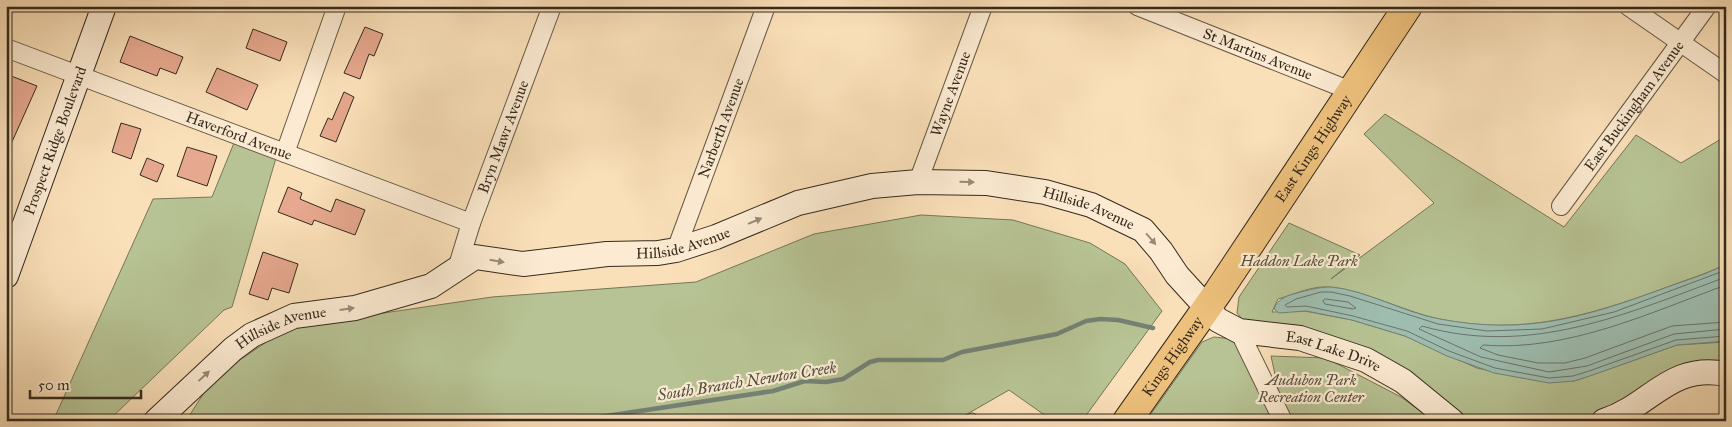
<svg xmlns="http://www.w3.org/2000/svg" width="1732" height="427" viewBox="0 0 1732 427" font-family="'IM FELL Great Primer',serif">
	<style>
		.green { fill: #b7c394; stroke: #767658 }
		.water { fill: #9ebdb0; stroke: #748275 }
		.lines { fill: none; stroke-linecap: round; stroke-linejoin: round }
		.shore { stroke: #6a7466; stroke-width: 1 }
		.stream { stroke: #748275; stroke-width: 4.5 }
		.building { fill: #e6a88e; stroke: #352a1d }
		.lane-casing { stroke: #665844; stroke-width: 11 }
		.street-casing { stroke: #665844; stroke-width: 20 }
		.secondary-casing { stroke: #352a1d; stroke-width: 26 }
		.primary-casing { stroke: #352a1d; stroke-width: 30 }
		.lane { stroke: #fcebd2; stroke-width: 9 }
		.street { stroke: #fcebd2; stroke-width: 18 }
		.secondary { stroke: #fcebd2; stroke-width: 24 }
		.primary { stroke: #edc07c; stroke-width: 28 }
		.oneway { fill: #988a78 }
		.labels { text-anchor: middle; dominant-baseline: central; stroke-width: 4.5; stroke-linejoin: round; paint-order: stroke }
		.street-label { font-size: 15px; fill: #352a1d; stroke: #fcebd2 }
		.park-label { font-size: 15px; font-style: italic; fill: #56503b; stroke: #fcebd2 }
		.water-label { font-size: 16px; font-style: italic; fill: #4f4f42; stroke: #fcebd2 }
	</style>
	<rect width="100%" height="100%" fill="#fae0b9"/>
	<filter id="stains"><feTurbulence type="fractalNoise" baseFrequency=".004" numOctaves="4"/><feColorMatrix values="0 0 0 0 .2 0 0 0 0 .09 0 0 0 0 .02 0 0 0 .5 -.17"/></filter>
	<radialGradient id="worn" r=".72"><stop offset=".6" stop-color="#630" stop-opacity="0"/><stop offset="1" stop-color="#630" stop-opacity=".3"/></radialGradient>
	<g class="green">
		<path d="M1385 114 1564 227 1636 135 1681 163 1726 136V264C1707 274 1685 280 1665 288 1588 316 1522 336 1439 319 1405 312 1353 285 1322 287 1307 288 1292 295 1278 299L1272 312 1305 311 1352 320 1405 336 1477 368 1522 378 1574 381 1677 345 1726 342V370L1610 413 1579 421H1457L1403 376 1248 326 1237 313 1239 297 1289 223 1360 255 1331 279 1434 203 1364 134Z"/>
		<polygon points="238,133 279,148 232,307 224,310 108,421 53,421 153,199 212,197"/>
		<polygon points="921,215 1013,220 1090,243 1125,264 1162,311 1082,421 1053,421 1009,390 955,421 186,421 214,377 289,327 492,297 696,282 814,234"/>
		<polygon points="1214,337 1233,339 1255,374 1278,421 1146,421 1202,342"/>
		<polygon points="1271,356 1326,358 1401,397 1434,421 1285,421"/>
	</g>
	<path class="water" d="M1726 264V341L1677 345 1590 376 1574 381 1549 383 1494 373 1447 356 1405 336 1352 320 1306 311 1279 313 1274 309C1277 299 1288 295 1297 293 1308 290 1319 287 1331 287 1367 290 1404 313 1440 319 1525 335 1583 318 1662 289 1683 281 1706 275 1726 264Z"/>
	<g class="lines">
		<g class="shore">
			<polyline points="1726,270 1614,312 1542,329 1487,331 1438,324 1350,296 1331,292 1321,292 1296,299 1285,305 1287,307 1306,306 1353,316 1407,331 1449,351 1495,368 1549,378 1573,376 1589,371 1676,340 1726,336"/>
			<path d="M1726 277C1626 314 1530 357 1422 326L1419 329 1481 357 1549 372 1587 366 1674 334 1726 329"/>
			<path d="M1726 285C1649 313 1567 352 1483 345L1480 348 1498 355 1538 363H1565L1585 358 1672 326 1726 322"/>
			<polygon points="1326,299 1348,302 1356,308 1353,309 1325,304 1323,301"/>
		</g>
		<polyline class="stream" points="573,421 773,391 805,381 826,382 843,379 870,362 878,360 943,360 962,352 1057,334 1086,321 1100,319 1118,320 1153,328"/>
	</g>
	<g class="building">
		<polygon points="365,27 383,34 374,56 369,54 360,79 344,73"/>
		<polygon points="253,29 287,42 280,61 246,48"/>
		<polygon points="130,36 183,57 176,74 160,68 157,76 120,62"/>
		<polygon points="217,68 258,85 247,110 206,92"/>
		<polygon points="6,74 37,86 7,153 6,152"/>
		<polygon points="344,92 354,97 336,142 320,136 328,118 332,120"/>
		<polygon points="121,123 141,129 131,159 112,152"/>
		<polygon points="187,147 217,156 207,186 177,176"/>
		<polygon points="147,158 164,165 157,182 140,175"/>
		<polygon points="288,187 302,193 300,199 331,212 336,199 365,210 355,235 314,220 312,225 278,212"/>
		<polygon points="263,252 298,264 289,293 272,288 268,300 249,294"/>
	</g>
	<g class="lines">
		<g class="lane-casing">
			<polyline id="lane" points="966,421 972,418"/>
		</g>
		<g class="street-casing">
			<g id="street">
				<path id="s1" d="M1137 6 1351 91"/>
				<polyline points="1628,6 1726,74"/>
				<path id="s2" d="M6 48 471 223"/>
				<polyline points="285,153 337,6"/>
				<path id="s3" d="M918 182 983 6"/>
				<path id="s4" d="M1561 206 1707 6"/>
				<path id="s5" d="M676 250 766 6"/>
				<path id="s6" d="M457 269 471 223 552 6"/>
				<polyline points="1239,331 1283,421"/>
			</g>
		</g>
		<g class="secondary-casing">
			<g id="secondary">
				<path id="s7" d="M6 276 104 6"/>
				<path id="s8" d="M156 421 233 349 252 335 294 316 355 308 431 286 475 257 523 264 607 254 658 253 676 250 716 237 798 203 872 186 918 182 986 183 1045 192 1091 205 1143 230 1161 251 1177 275 1218 320 1239 331 1300 338 1366 360 1403 381 1452 421"/>
				<path d="M1604 421C1651 406 1669 363 1726 374"/>
			</g>
		</g>
		<g class="primary-casing">
			<g id="primary">
				<path id="s9" d="M1127 421 1218 292 1408 6"/>
			</g>
		</g>
		<use href="#lane" class="lane"/>
		<use href="#street" class="street"/>
		<use href="#secondary" class="secondary"/>
		<use href="#primary" class="primary"/>
	</g>
	<defs><path id="oneway-solid" d="M-6-.8H1V-3.2L6.5 0L1 3.2V.8H-6Z" transform="scale(1.25)"/></defs>
	<g class="oneway">
		<use href="#oneway-solid" transform="translate(967 182) rotate(1)"/>
		<use href="#oneway-solid" transform="translate(755 221) rotate(-23)"/>
		<use href="#oneway-solid" transform="translate(1151 239) rotate(49)"/>
		<use href="#oneway-solid" transform="translate(497 261) rotate(10)"/>
		<use href="#oneway-solid" transform="translate(347 309) rotate(-8)"/>
		<use href="#oneway-solid" transform="translate(204 376) rotate(-43)"/>
	</g>
	<g class="labels">
		<g class="street-label">
			<text stroke="none"><textPath href="#s1" startOffset="130">St Martins Avenue</textPath></text>
			<text stroke="none"><textPath href="#s3" startOffset="94">Wayne Avenue</textPath></text>
			<text stroke="none"><textPath href="#s4" startOffset="124">East Buckingham Avenue</textPath></text>
			<text stroke="none"><textPath href="#s5" startOffset="130">Narberth Avenue</textPath></text>
			<text stroke="none"><textPath href="#s2" startOffset="249">Haverford Avenue</textPath></text>
			<text stroke="none"><textPath href="#s6" startOffset="140">Bryn Mawr Avenue</textPath></text>
			<text stroke="none"><textPath href="#s7" startOffset="144">Prospect Ridge Boulevard</textPath></text>
			<text stroke="none"><textPath href="#s9" startOffset="330">East Kings Highway</textPath></text>
			<text stroke="none"><textPath href="#s8" startOffset="998">Hillside Avenue</textPath></text>
			<text stroke="none"><textPath href="#s8" startOffset="579">Hillside Avenue</textPath></text>
			<text stroke="none"><textPath href="#s8" startOffset="159">Hillside Avenue</textPath></text>
			<text stroke="none"><textPath href="#s8" startOffset="1295">East Lake Drive</textPath></text>
			<text stroke="none"><textPath href="#s9" startOffset="79">Kings Highway</textPath></text>
		</g>
		<g class="park-label">
			<text x="1299" y="261">Haddon Lake Park</text>
			<text x="1311" y="380">Audubon Park<tspan x="1311" dy="17">Recreation Center</tspan></text>
		</g>
		<g class="water-label">
			<text transform="translate(747 381) rotate(-9)">South Branch Newton Creek</text>
		</g>
	</g>
	<rect width="1732" height="427" fill="none" stroke="#fae0b9" stroke-width="25"/>
	<rect x="8" y="8" width="1717" height="412" fill="none" stroke="#352a1d" stroke-width="2.5"/>
	<rect x="12" y="12" width="1707" height="402" fill="none" stroke="#352a1d"/>
	<path d="M30 390v8h111v-8" fill="none" stroke="#352a1d" stroke-width="2.5"/>
	<text x="38" y="390" font-size="15" fill="#352a1d" stroke="#fcebd2" stroke-width="4" paint-order="stroke">50 m</text>
	<rect width="100%" height="100%" filter="url(#stains)"/>
	<rect width="100%" height="100%" fill="url(#worn)"/>
</svg>
